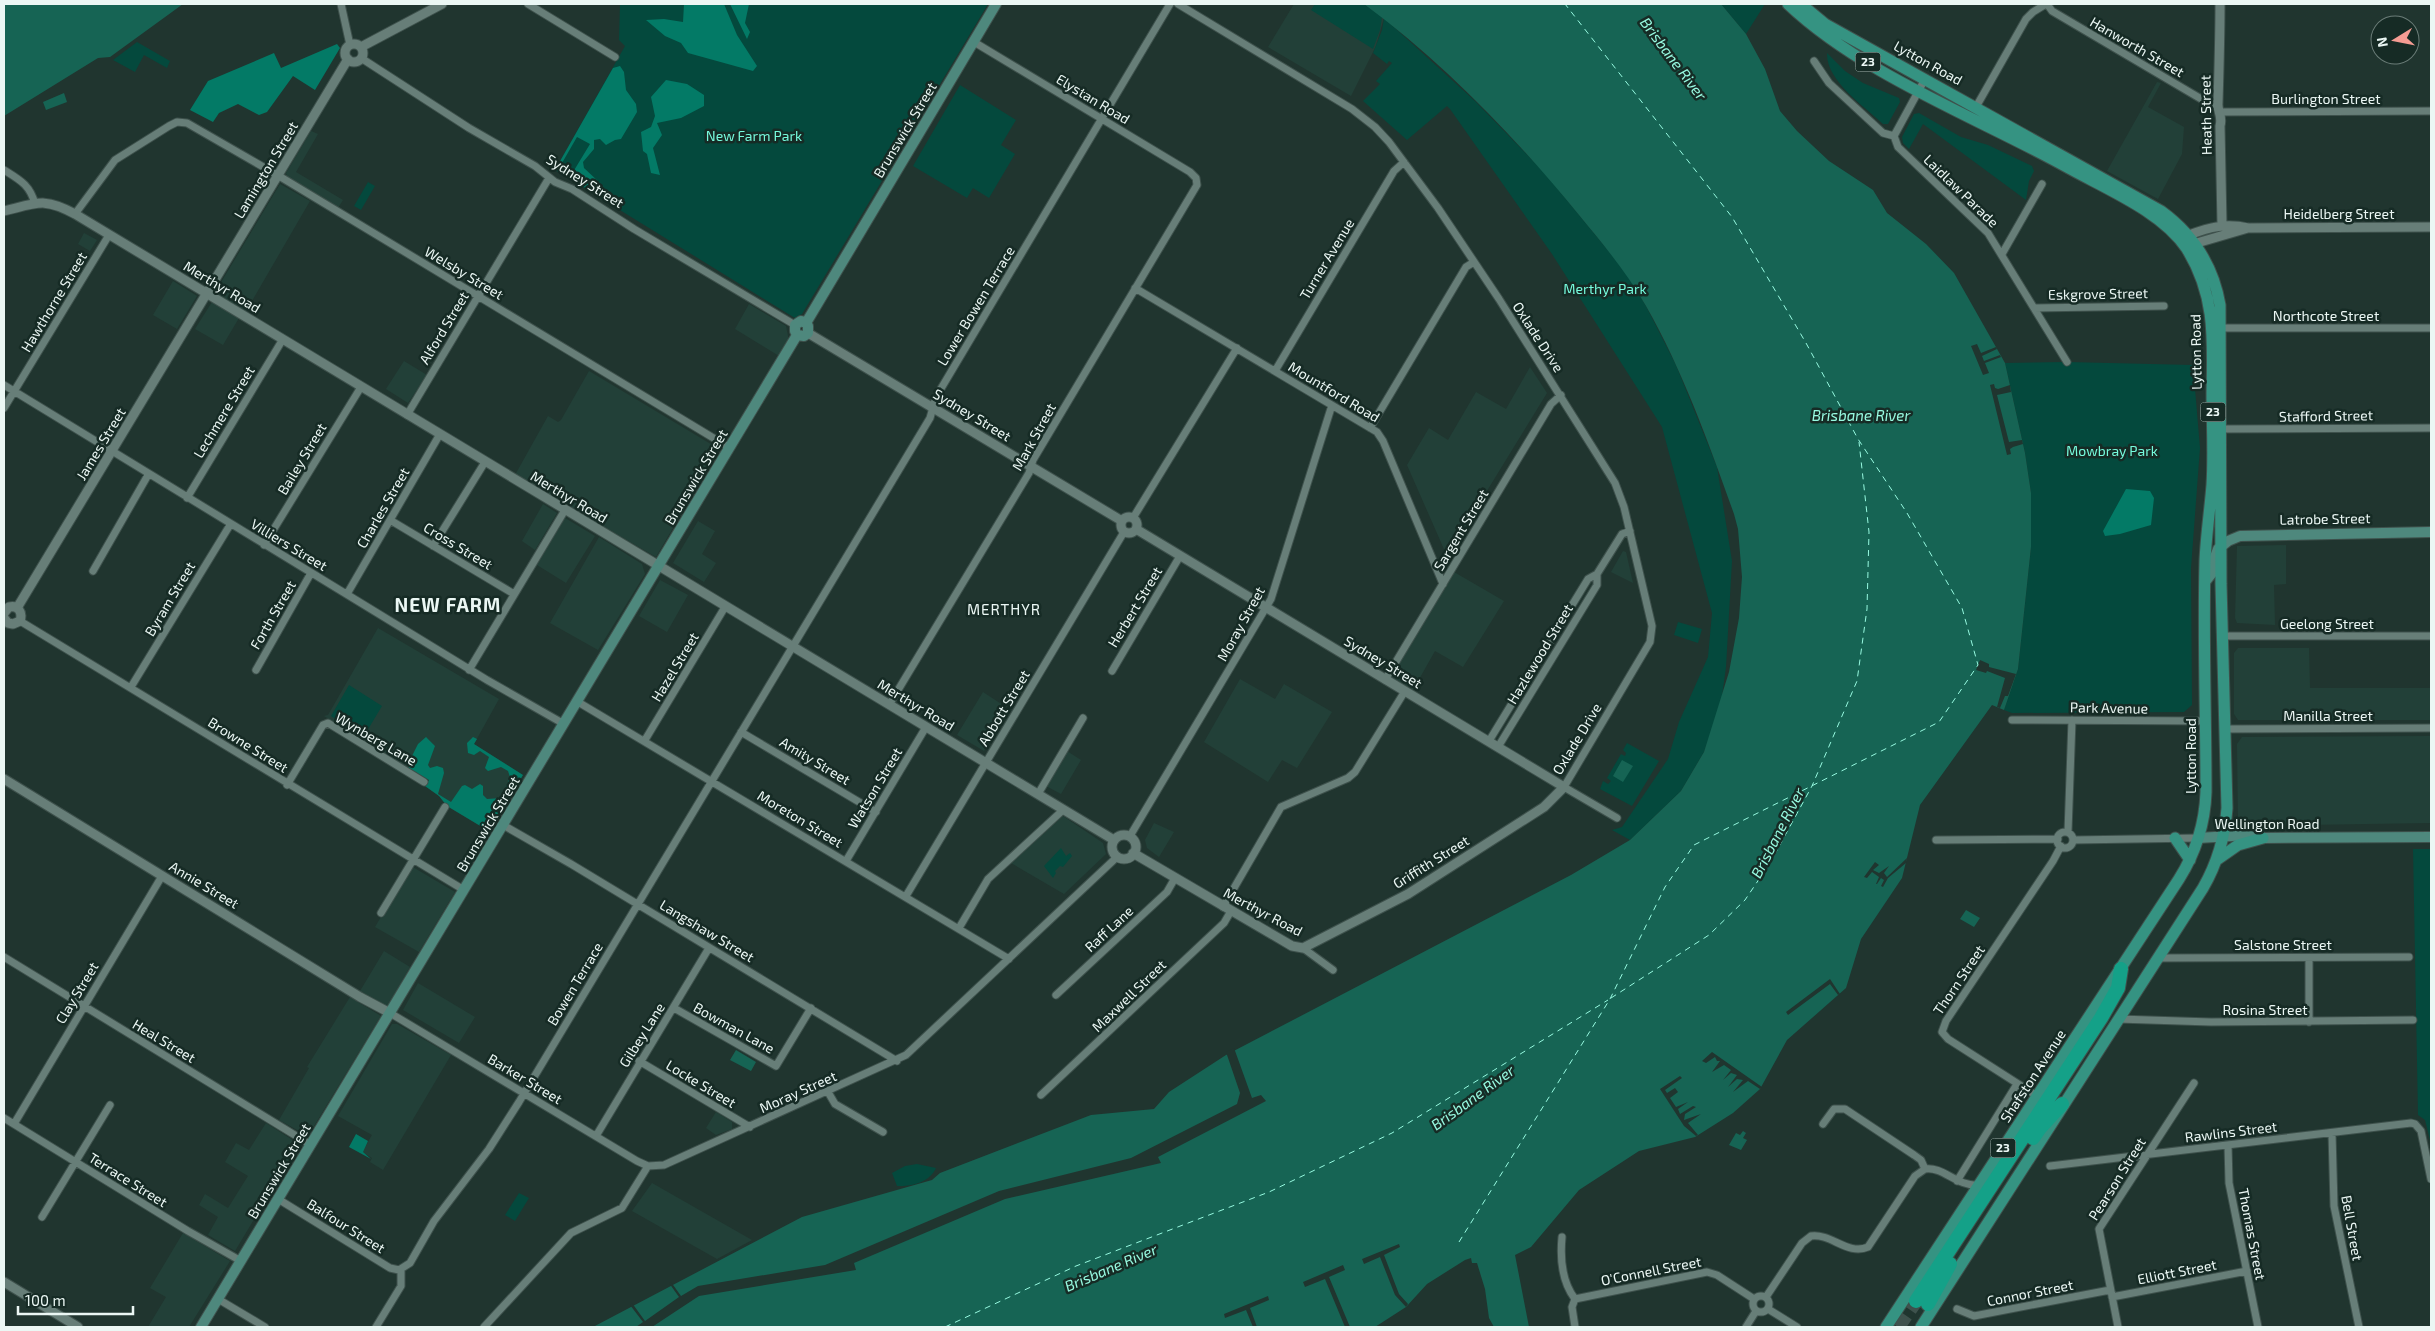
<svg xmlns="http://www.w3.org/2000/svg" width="2435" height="1331" viewBox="0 0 2435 1331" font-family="'Exo 2',sans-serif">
<rect width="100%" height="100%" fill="#20352f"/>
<path fill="#224038" d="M1294 4H1364L1384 18 1376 46 1351 96 1268 47Z
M2157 82 2161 83 2148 107 2184 127 2182 154 2158 199 2107 171Z
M311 131 318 134 296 172 343 200 338 208 287 177 286 173Z
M280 184 310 201 245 313 214 294Z
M84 233 97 240 90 251 78 244Z
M173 281 197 296 177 329 153 315Z
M212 302 239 318 223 345 195 329Z
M749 304 786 326 789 341 779 356 735 329Z
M404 361 427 375 408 403 386 389Z
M1530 367 1547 393 1447 556 1407 465 1429 428 1448 440 1476 392 1506 409Z
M589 371 719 449 656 557 515 475 548 416 558 422 561 420Z
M543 504 557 513 535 550 522 541Z
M565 518 595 536 566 583 537 565Z
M698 521 715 531 702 554 716 563 704 582 673 563Z
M599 537 642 564 645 574 598 650 550 623Z
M2286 545V584L2274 585 2275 625 2237 623 2235 618 2237 546Z
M1623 551 1626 552 1633 583 1611 572Z
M1454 572 1504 601 1463 667 1435 651 1413 690 1391 676Z
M660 580 688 595 667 632 639 616Z
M378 628 499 699 474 744 523 775 487 830 447 806 439 796 425 786 429 780 324 716 328 715Z
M2238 648H2309L2310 688H2431V720H2238L2234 714V653Z
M1240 679 1275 699 1284 684 1332 712 1297 768 1282 760 1268 782 1204 742Z
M983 692 1009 709 984 751 957 735Z
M2431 736V823L2243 826 2238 822 2237 744 2242 737Z
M1067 751 1081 760 1061 794 1046 786Z
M1063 816 1103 843 1106 854 1064 894 1011 863Z
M1154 823 1174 832 1159 857 1147 848 1145 840Z
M411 866 455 892 419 952 375 927Z
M384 951 410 967 387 1008 360 991Z
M418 983 475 1017 459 1043 403 1010Z
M350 997 381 1016 308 1136 279 1120 309 1068 307 1067Z
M392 1024H397L451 1055 383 1170 370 1162 372 1158 362 1152 372 1135 338 1116Z
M716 1112 732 1122V1129L716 1135 706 1128Z
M266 1123 299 1144 235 1251 208 1235 218 1217 199 1205 205 1194 228 1208 248 1176 225 1162 236 1143 249 1150Z
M652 1183 752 1240 717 1259 632 1211Z
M183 1233 230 1261 189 1327H148L166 1297 150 1288Z"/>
<path fill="#04493d" d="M620 4H988L802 314 795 318 555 170 625 46 619 40Z
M1315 4H1364L1382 17 1380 30 1373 49 1311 10Z
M1721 4H1765L1746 34Z
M1384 18 1475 101 1543 171 1625 271 1646 306 1676 365 1717 467 1732 561 1726 667 1721 704 1704 752 1681 791 1630 840 1612 830 1622 827 1668 759 1679 722 1708 657 1712 613 1662 427 1552 254 1450 109 1447 106 1407 140 1363 101 1380 84 1376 81 1392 63 1389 61 1387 64 1373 53 1382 30Z
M137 42 170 61 167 68 144 55 135 72 113 60Z
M1827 53 1845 71 1863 83 1899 98 1900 102 1888 124H1883C1864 106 1826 81 1827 53Z
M960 85 1016 120 1001 145 1015 154 989 198 973 188 967 198 913 166Z
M1919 113 1961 137 1988 145 2032 166 2034 171 2029 181 2026 200 1923 124 1909 149 1903 143 1902 137 1914 114Z
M368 182 375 186 361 210 354 206Z
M2067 362 2193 365 2200 448 2191 568 2192 705 2184 712 2012 713 2004 710 2018 669 2031 547V493L2025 453 2005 363Z
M1678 622 1702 629 1698 643 1674 635Z
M349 685 382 706 364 736 331 716Z
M1627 743 1659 761 1632 806 1600 789 1603 781 1608 784 1611 781 1607 778 1621 754 1625 756 1626 753 1623 750Z
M1061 848 1066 856 1070 853 1072 856 1063 867 1060 866 1055 871 1056 873 1053 878 1044 866Z
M2413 849H2431V1144L2425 1120 2418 1115Z
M917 1164 936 1168C930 1182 911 1187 897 1186L892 1173 905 1166Z
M519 1193 529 1198 515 1221 505 1215Z"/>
<path fill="#037a66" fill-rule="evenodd" d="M684 4H724L737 35 757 66 753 71 688 53 681 43 665 36 646 20 664 19 683 22Z
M730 4H749L745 23 750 32 747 39Z
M337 44 340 48 315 90 293 76 267 112 259 115 238 104 219 113 213 122 190 110 208 81 274 53 281 68Z
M620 66 624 72 626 90 636 104 637 112 621 139 615 140 606 145 600 139 594 140V149L583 162 584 168 600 183 593 192 555 170 613 68ZM577 137 590 144 570 177 558 170Z
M666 80 687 84 704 95V106L681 118 657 123 662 135 653 148 660 175 651 173 647 154 643 151 641 132 651 127 655 116 651 97Z
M2126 489 2150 491 2154 498 2151 525 2120 534 2105 536 2103 531Z
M426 737 435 746 428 765 430 768 437 766 443 768 444 773 438 794 451 802 462 786 465 785 472 789 480 784 483 786V795L487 799 501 798 507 802 487 830 447 806 439 796 425 786 429 780 409 768 408 764 418 744Z
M473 737 477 739 474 744 523 775 511 795 505 790 510 777 508 771 501 767 488 771 485 768 489 757 480 751 474 755 468 753 467 743Z
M356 1134 368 1141 363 1152 371 1159 349 1147Z"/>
<path fill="#166454" d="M4 4H183L110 57 98 58 4 116Z
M1364 4H1721L1746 34 1765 69 1780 111 1797 131 1829 161 1873 190 1887 213 1926 244 1954 273 2005 363 2025 453 2031 493V547L2018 669 2004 710 1992 705 1920 805 1902 878 1861 939 1846 988 1787 1040 1760 1089 1733 1113 1695 1137 1639 1151 1579 1190 1531 1247 1515 1255 1529 1327H1494L1489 1318 1485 1289 1477 1263H1472L1471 1258 1465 1260 1427 1284 1406 1307 1375 1327H593L802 1217 932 1180 940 1173 1091 1115 1154 1109 1169 1092 1226 1055 1571 875 1630 840 1681 791 1704 752 1729 672 1739 618 1742 577 1738 529 1734 514C1709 444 1683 371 1646 306 1627 273 1603 244 1579 215 1516 138 1444 63 1364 4Z
M64 93 67 102 46 110 43 102Z
M1622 760 1633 766 1623 782 1613 776Z
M1966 910 1980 918 1974 927 1960 919Z
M736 1050 756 1062 751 1071 730 1060Z
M1743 1131 1746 1133 1743 1138 1747 1140 1741 1150 1729 1145 1736 1133 1740 1135Z"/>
<path fill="#20352f" d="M1977 344 1981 353 1996 347 1997 349 1982 356 1984 361 2000 355 2001 357 1985 363 1989 373 1983 375 1971 346Z
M1994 384 1995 388 1998 389 2010 385 2011 392 1997 395 2009 442 2022 440 2023 444 2013 447 2010 449 2011 454 2007 455 1990 385Z
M1980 660 1989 664V667L2016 674 2008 696H2005L2000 708 1997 707 2005 678 1987 671 1986 673 1976 670Z
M1907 858 1906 863 1888 878 1883 887 1881 886 1884 880 1881 878 1877 884H1876L1879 877 1872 872 1867 878 1864 877 1875 862 1879 865 1873 870 1879 873 1889 866 1884 873 1887 877Z
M1830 979 1840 994 1838 995 1830 984 1788 1015 1786 1012Z
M1234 1048 1252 1098 1261 1095 1266 1101 1158 1157 1161 1163 1005 1199 854 1263 856 1270 699 1296 652 1327H636L643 1322 630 1305 632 1303 645 1321 679 1297 669 1283 671 1282 681 1296 698 1286 825 1265 999 1191 1131 1158 1237 1104 1240 1093 1226 1052Z
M1712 1052 1762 1087 1760 1089 1748 1081 1733 1092 1743 1080 1737 1079 1728 1087 1737 1075 1731 1073 1723 1080 1731 1070 1724 1065 1712 1072 1720 1061H1717L1715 1057 1706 1063 1702 1061Z
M1680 1076 1682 1078 1665 1090 1667 1093 1675 1088 1678 1092 1670 1098 1676 1107 1688 1102 1678 1109 1680 1114 1693 1106 1696 1107 1685 1114 1684 1120 1701 1114 1688 1123 1698 1135 1696 1136 1684 1126 1660 1089Z
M1399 1244 1400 1247 1384 1255 1399 1294 1408 1304 1406 1307 1395 1295 1380 1257 1364 1264 1362 1259Z
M1343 1265 1345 1270 1329 1277 1350 1327H1345L1325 1279 1305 1287 1303 1282Z
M1268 1296 1269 1300 1250 1308 1257 1327H1253L1246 1310 1225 1318 1224 1314Z"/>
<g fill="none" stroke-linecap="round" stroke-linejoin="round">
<path stroke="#97fae1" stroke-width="1" stroke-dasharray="6 5" stroke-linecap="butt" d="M1611 998 1709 935 1745 900 1770 863 1812 786 1857 681 1867 609 1869 532 1859 442
M1459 1242 1610 999 1665 887 1694 845 1939 722 1978 665 1962 608 1907 513 1858 439 1806 343 1732 217 1565 4
M945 1327 1076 1266 1269 1192 1392 1133 1608 1000"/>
<path stroke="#3e524d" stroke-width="14" stroke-dasharray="14 7" stroke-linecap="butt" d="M1898 1327 1916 1301"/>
<defs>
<path id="minor" d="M341 4 350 45
M528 4 615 57
M1178 4 1352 109 1375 127 1389 142 1438 208 1499 299 1615 483 1624 507 1652 626 1650 642 1564 787 1617 818
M2047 4 2052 11 2208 103 2217 105
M361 58 469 128 535 166 555 182 572 189 634 229 795 325
M1814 61 1829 83 1883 133 1894 136 1898 147 1988 233 2067 362
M1976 107 2026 19 2033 12 2046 4
M2221 112 2431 111
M1894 136 1925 79
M4 170C20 180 30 185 35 204
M75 214 115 160 169 126 177 122 187 123 279 176 730 448
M2002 254 2042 184
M1135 288 1377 432 1383 441 1443 584
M2034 308 2164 306
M2221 328H2431
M1275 371 1394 171 1404 162
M4 385 487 680 564 724
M4 408 109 235
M407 415 549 178
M1370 428 1466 267 1474 262
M2221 429 2431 428
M187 498 283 339
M1133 518 1237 348
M390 520 514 594
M264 545 361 387
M433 546 485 462
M93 571 148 475
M347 594 440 434
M20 621 464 890
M2222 636H2431
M256 670 311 573
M469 670 565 510
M1112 671 1180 556
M1385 680 1551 404 1561 395
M131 687 230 525
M578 702 1009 959
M889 705 1029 473 1033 460 1197 185 1196 178 1190 172 974 42
M2012 720 2206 721
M2225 729 2431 728
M741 732 876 812
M645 740 725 607
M1489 741 1588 579 1597 574 1622 534 1630 531
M1498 747 1597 585V574
M287 785 323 725 328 723 424 782
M1038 794 1083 718
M503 825 571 864 897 1061
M2068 832 2072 720
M2057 840a8 8 0 1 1 16 0a8 8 0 1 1-16 0Z
M1130 836 1271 599 1332 405
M1936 840 2058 839
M2073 840 2198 838
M846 861 926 727
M906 896 1124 532
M1223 907 1281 807 1348 778 1355 772 1405 691
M381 913 445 807
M959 928 988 879 1063 810
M1303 948 1333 970
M4 957 311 1145
M2158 958 2409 957
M2309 958V1022
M1056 995 1167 892 1175 878
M674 1008 776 1066 811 1008
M390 1013 637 1161 648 1166 664 1165 906 1055 1117 857
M2118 1019 2211 1022 2413 1020
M639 1061 750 1127
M828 1092 835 1104 883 1132
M1041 1095 1224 923 1231 911
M2037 1096 1948 1039 1942 1032 1946 1021 2053 861 2061 846
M4 1118 188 1231 241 1261
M14 1124 162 876
M1823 1124 1834 1109H1845L1914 1155 1921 1160 1925 1169
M2332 1133 2334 1206 2359 1327
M596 1136 709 948
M2228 1145 2229 1183 2258 1327
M2050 1166 2411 1123 2415 1124 2421 1131 2431 1179
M1925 1169C1943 1166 1957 1187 1979 1185
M1957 1181 2017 1084
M278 1199 390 1268 399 1270 410 1263 434 1221 489 1149 519 1102 930 418 936 397 1170 4
M42 1217 110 1105
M1562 1237C1560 1258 1562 1282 1575 1299
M1753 1304a8 8 0 1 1 16 0a8 8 0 1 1-16 0Z
M1766 1297 1802 1243 1811 1236C1831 1233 1848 1256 1868 1247L1915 1176 1925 1169
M2112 1297 2247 1271
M218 1299 265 1327
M1575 1299 1707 1272 1717 1275 1754 1299
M1768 1309 1797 1327
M1957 1309 1974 1316 2110 1290
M376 1327 401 1286V1269
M484 1327 571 1233 622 1208 648 1166
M1575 1327 1572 1307 1575 1299
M1746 1327 1756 1311
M2118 1327 2099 1229 2194 1083"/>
<path id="tertiary" d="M2220 4C2220 37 2219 70 2218 103 2217 111 2223 116 2220 126L2222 225
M345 53a9 9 0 1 1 18 0a9 9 0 1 1-18 0Z
M361 47 442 4
M4 211C37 203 44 197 75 214L1114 840
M2189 235C2210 227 2226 223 2248 228L2431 227
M2190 245 2248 228
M808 333 1122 521
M1121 525a8 8 0 1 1 16 0a8 8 0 1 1-16 0Z
M17 608 348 59
M4 613 9 607C18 605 23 612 20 621L13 624 8 623 4 618
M4 779 360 997 390 1013
M1112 847a12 12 0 1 1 24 0a12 12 0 1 1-24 0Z
M1133 853 1292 946 1303 948 1408 894 1544 807 1564 787 1136 529
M4 1282 78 1327"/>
<path id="secondary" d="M806 323 996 4
M797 335 804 336 808 333V326L806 323
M797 335 795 331V325L801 321 806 323
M2205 582 2213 572V562L2218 549 2228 541 2240 536 2431 532
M2198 838 2248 835 2263 838 2431 837
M201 1327 797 335"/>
<path id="primary" d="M1788 4C1862 74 1976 117 2065 166 2104 188 2162 211 2187 249 2216 296 2213 340 2212 393 2212 423 2214 454 2212 485 2210 510 2206 536 2205 561 2203 638 2206 715 2206 792 2205 823 2196 852 2179 879L1886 1327
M1801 4 1825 24 2161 211C2194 235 2213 265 2220 305L2221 584 2227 808C2225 837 2218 862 2203 888L1921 1327
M2175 838 2190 860
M2218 859 2238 845 2263 838"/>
<path id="motorway" d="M2033 1138 2040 1128 2062 1104
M1916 1301 2101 1018 2118 988 2121 969
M1928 1304 1950 1264"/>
</defs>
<use href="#minor" stroke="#3e514c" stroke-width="9"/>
<use href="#tertiary" stroke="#3e514c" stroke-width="11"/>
<use href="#secondary" stroke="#3e514c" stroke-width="12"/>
<use href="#primary" stroke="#3e514c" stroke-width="13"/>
<use href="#motorway" stroke="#3e514c" stroke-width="16"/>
<use href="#minor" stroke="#677e78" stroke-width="7"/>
<use href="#tertiary" stroke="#677e78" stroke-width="9"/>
<use href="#secondary" stroke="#4e887d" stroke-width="10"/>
<use href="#primary" stroke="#359382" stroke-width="11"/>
<use href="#motorway" stroke="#14a188" stroke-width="14"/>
</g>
<g text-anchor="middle" stroke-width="5" stroke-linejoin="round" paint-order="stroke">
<g fill="#162b25" stroke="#abbab6" stroke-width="1">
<rect x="1855.5" y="52.5" width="25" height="19" rx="4"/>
<rect x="2200.5" y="402.5" width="25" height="19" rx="4"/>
<rect x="1990.5" y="1138.5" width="25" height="19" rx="4"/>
</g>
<g font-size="12" font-weight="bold" fill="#ebf7f4">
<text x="1868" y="66">23</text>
<text x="2213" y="416">23</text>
<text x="2003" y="1152">23</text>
</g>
<g font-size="14" fill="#ebf7f4" stroke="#162b25">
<text transform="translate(2137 47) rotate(30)" y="5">Hanworth Street</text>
<text transform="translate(1928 63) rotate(29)" y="5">Lytton Road</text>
<text transform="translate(1093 99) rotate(31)" y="5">Elystan Road</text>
<text x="2326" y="104">Burlington Street</text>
<text transform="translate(2206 115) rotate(-91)" y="5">Heath Street</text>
<text transform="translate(905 130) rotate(-59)" y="5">Brunswick Street</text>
<text transform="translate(266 170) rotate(-59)" y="5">Lamington Street</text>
<text transform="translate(585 181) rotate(32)" y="5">Sydney Street</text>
<text transform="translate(1961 191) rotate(44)" y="5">Laidlaw Parade</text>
<text x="2339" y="219">Heidelberg Street</text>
<text transform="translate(1327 259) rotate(-59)" y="5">Turner Avenue</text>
<text transform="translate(464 273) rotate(31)" y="5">Welsby Street</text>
<text transform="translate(222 287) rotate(31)" y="5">Merthyr Road</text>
<text transform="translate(2098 294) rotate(-1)" y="5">Eskgrove Street</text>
<text transform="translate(54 302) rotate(-59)" y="5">Hawthorne Street</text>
<text transform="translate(976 306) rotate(-59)" y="5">Lower Bowen Terrace</text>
<text x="2326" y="321">Northcote Street</text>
<text transform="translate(444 328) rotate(-59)" y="5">Alford Street</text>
<text transform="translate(1538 337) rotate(57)" y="5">Oxlade Drive</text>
<text transform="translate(2196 352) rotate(-91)" y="5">Lytton Road</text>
<text transform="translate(1334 392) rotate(31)" y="5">Mountford Road</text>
<text transform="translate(224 412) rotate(-59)" y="5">Lechmere Street</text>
<text transform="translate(972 415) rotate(31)" y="5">Sydney Street</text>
<text transform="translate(2326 416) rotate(-1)" y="5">Stafford Street</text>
<text transform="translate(1034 437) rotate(-61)" y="5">Mark Street</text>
<text transform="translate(101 444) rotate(-59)" y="5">James Street</text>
<text transform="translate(302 459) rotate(-59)" y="5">Bailey Street</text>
<text transform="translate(696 477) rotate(-59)" y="5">Brunswick Street</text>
<text transform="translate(569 497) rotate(31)" y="5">Merthyr Road</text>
<text transform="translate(383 508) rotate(-60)" y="5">Charles Street</text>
<text transform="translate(2325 519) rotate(-1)" y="5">Latrobe Street</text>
<text transform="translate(1461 530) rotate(-59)" y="5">Sargent Street</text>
<text transform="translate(289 545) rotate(31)" y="5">Villiers Street</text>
<text transform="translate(458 546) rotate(31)" y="5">Cross Street</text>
<text transform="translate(170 599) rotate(-59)" y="5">Byram Street</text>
<text transform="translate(1135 607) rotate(-59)" y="5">Herbert Street</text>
<text transform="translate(273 615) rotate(-60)" y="5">Forth Street</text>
<text transform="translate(1241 624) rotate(-61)" y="5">Moray Street</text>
<text x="2327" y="629">Geelong Street</text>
<text transform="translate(1540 654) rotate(-59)" y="5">Hazlewood Street</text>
<text transform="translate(1383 662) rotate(31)" y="5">Sydney Street</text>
<text transform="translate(675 667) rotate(-59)" y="5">Hazel Street</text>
<text transform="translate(916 705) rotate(31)" y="5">Merthyr Road</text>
<text transform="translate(1004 708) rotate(-59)" y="5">Abbott Street</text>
<text transform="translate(2109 708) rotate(1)" y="5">Park Avenue</text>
<text x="2328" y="721">Manilla Street</text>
<text transform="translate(376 739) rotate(30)" y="5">Wynberg Lane</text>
<text transform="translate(1577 739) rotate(-59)" y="5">Oxlade Drive</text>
<text transform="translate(248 745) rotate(32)" y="5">Browne Street</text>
<text transform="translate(2191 756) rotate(-90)" y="5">Lytton Road</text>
<text transform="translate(815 761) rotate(31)" y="5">Amity Street</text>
<text transform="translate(875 788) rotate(-59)" y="5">Watson Street</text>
<text transform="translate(800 819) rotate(31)" y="5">Moreton Street</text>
<text transform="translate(488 824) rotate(-59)" y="5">Brunswick Street</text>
<text x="2267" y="829">Wellington Road</text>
<text transform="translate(1431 862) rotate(-32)" y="5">Griffith Street</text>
<text transform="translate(204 885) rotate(31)" y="5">Annie Street</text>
<text transform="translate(1263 912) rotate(28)" y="5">Merthyr Road</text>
<text transform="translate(1109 929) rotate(-43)" y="5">Raff Lane</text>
<text transform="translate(707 931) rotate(31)" y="5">Langshaw Street</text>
<text x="2283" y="950">Salstone Street</text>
<text transform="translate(1959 980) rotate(-56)" y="5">Thorn Street</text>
<text transform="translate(575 984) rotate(-59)" y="5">Bowen Terrace</text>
<text transform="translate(77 993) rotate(-59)" y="5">Clay Street</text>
<text transform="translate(1129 996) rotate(-44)" y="5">Maxwell Street</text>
<text x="2265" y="1015">Rosina Street</text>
<text transform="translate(734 1028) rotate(29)" y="5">Bowman Lane</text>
<text transform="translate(642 1035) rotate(-58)" y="5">Gilbey Lane</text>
<text transform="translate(164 1041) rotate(31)" y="5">Heal Street</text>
<text transform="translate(2033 1076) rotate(-57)" y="5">Shafston Avenue</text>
<text transform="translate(525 1079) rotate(31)" y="5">Barker Street</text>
<text transform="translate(701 1084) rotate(31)" y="5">Locke Street</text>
<text transform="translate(798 1092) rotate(-24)" y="5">Moray Street</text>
<text transform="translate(2231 1132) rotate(-7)" y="5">Rawlins Street</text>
<text transform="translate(279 1171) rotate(-59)" y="5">Brunswick Street</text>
<text transform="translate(2117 1179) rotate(-58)" y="5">Pearson Street</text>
<text transform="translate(128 1180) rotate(32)" y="5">Terrace Street</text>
<text transform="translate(346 1226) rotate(32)" y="5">Balfour Street</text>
<text transform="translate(2352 1228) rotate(80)" y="5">Bell Street</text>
<text transform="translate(2252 1234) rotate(79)" y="5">Thomas Street</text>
<text transform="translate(1651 1271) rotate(-11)" y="5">O'Connell Street</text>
<text transform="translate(2177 1272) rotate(-11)" y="5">Elliott Street</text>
<text transform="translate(2030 1293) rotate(-11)" y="5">Connor Street</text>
</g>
<g font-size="14" fill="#76fbdd" stroke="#162b25">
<text x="754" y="141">New Farm Park</text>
<text x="1605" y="294">Merthyr Park</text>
<text x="2112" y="456">Mowbray Park</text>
</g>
<g font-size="15" font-style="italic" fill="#97fae1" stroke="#162b25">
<text transform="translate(1673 59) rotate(53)" y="5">Brisbane River</text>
<text x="1861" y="421">Brisbane River</text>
<text transform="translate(1778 833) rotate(-63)" y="5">Brisbane River</text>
<text transform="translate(1473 1098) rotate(-36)" y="5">Brisbane River</text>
<text transform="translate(1111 1268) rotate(-23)" y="5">Brisbane River</text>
</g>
<g font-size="15" letter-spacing="1" fill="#ebf7f4" stroke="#162b25">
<text x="1004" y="615">MERTHYR</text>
</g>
<g font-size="19" font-weight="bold" letter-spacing="1" fill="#ebf7f4" stroke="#162b25">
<text x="448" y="612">NEW FARM</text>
</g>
</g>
<rect width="2435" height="1331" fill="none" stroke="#ebf7f4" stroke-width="10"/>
<g transform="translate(2395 40) rotate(260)"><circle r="24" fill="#162b25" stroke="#6b7d78"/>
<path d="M0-4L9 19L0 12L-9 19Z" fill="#f59c93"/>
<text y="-8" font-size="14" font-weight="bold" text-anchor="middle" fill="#ebf7f4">N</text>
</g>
<path d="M18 1306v8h115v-8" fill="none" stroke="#ebf7f4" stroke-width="2.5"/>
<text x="25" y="1306" font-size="15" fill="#ebf7f4" stroke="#162b25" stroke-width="4" paint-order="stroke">100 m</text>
</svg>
